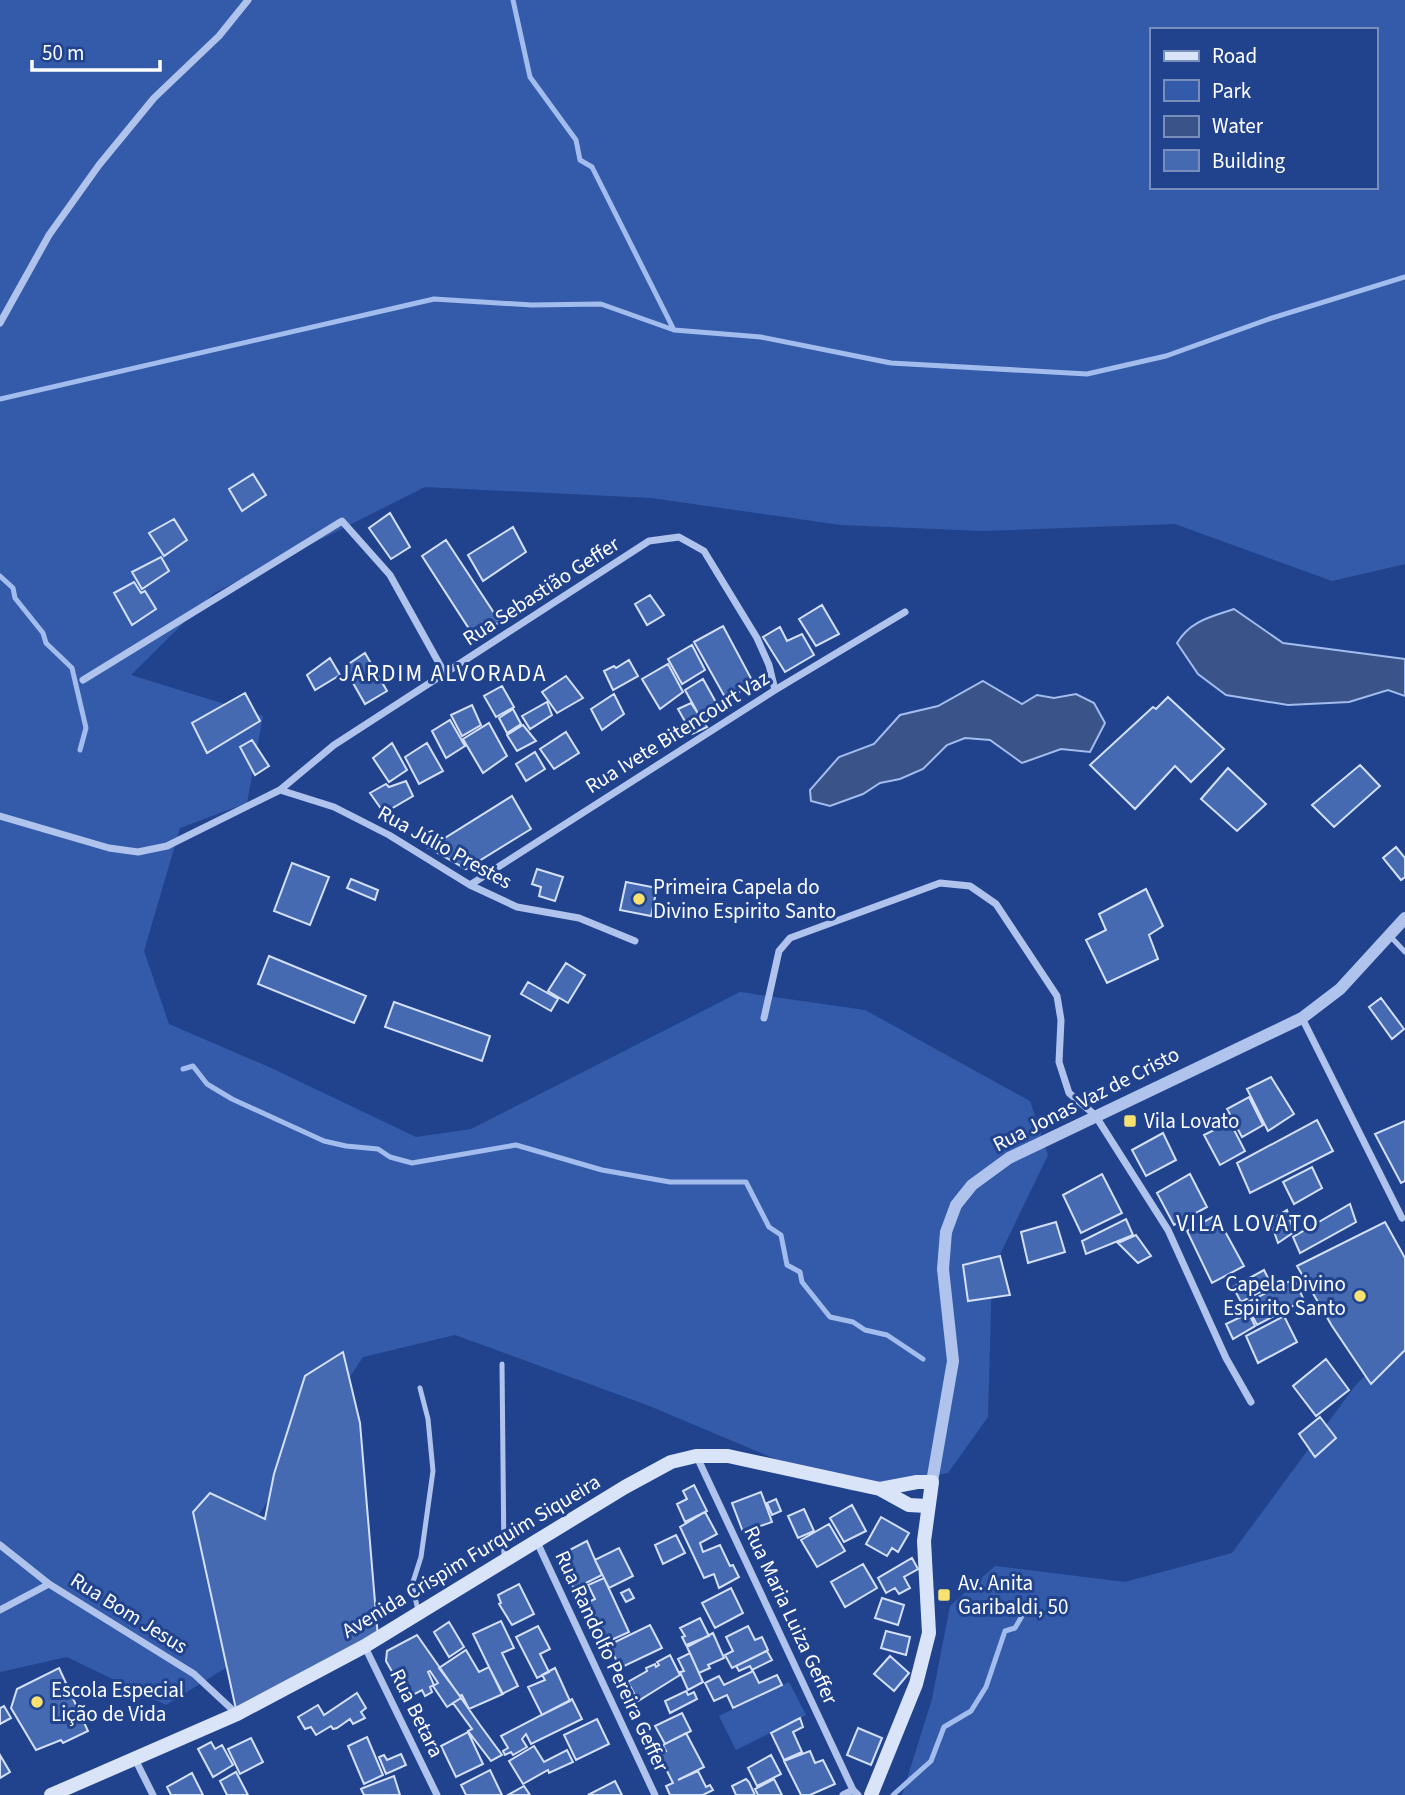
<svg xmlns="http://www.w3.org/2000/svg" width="1405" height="1795" viewBox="0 0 1405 1795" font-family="'Source Sans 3',sans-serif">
<rect width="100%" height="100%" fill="#21438d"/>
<path fill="#345baa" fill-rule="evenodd" d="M0 0H1405V564L1332 581 1175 524 982 531 841 525 651 498 425 487 214 593 131 675 263 716 247 803 180 828 144 951 169 1024 269 1067 416 1137 471 1129 740 992 865 1010 1030 1101 1048 1155 992 1271 988 1417 948 1473 851 1491 647 1405 455 1335 363 1357 246 1534 245 1656 166 1705 67 1657 0 1672ZM1151 30H1375V187H1151Z
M1405 1335V1795H902L932 1699 950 1606 995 1566 1125 1582 1232 1553 1355 1386Z
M789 1682 806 1715 736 1750 719 1716Z"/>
<path fill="#3a548a" stroke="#a2bced" stroke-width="2" d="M1234 609 1283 643 1405 659V696L1388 690 1349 702 1288 705 1226 695 1198 674 1177 643C1190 621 1210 617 1234 609Z
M983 681 1022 704 1037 695 1054 698 1076 694 1094 703 1105 723 1090 752 1061 749 1022 763 990 740 965 738 947 745 923 769 900 779 880 783 863 794 830 806 811 801 810 790 839 757 874 744 900 715 938 706Z"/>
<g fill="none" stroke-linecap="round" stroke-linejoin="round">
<path stroke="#a2bced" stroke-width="5" d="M513 0 530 77 576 140 580 160 592 167 674 330
M0 399 434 299 532 305 601 304 674 330 761 337 891 363 1087 374 1166 356 1269 319 1405 277
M0 576 13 588 15 598 43 633 46 643 72 668 86 728 80 750
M183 1069 193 1066 207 1084 232 1099 324 1141 346 1146 378 1149 390 1157 412 1163 516 1145 602 1170 670 1182H746L769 1227 781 1235 787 1265 800 1272 802 1282 830 1317 853 1322 865 1330 887 1335 923 1359
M893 1795 931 1761 944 1727 971 1711 986 1687 1005 1631 1015 1628 1022 1616"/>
</g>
<path fill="#456ab2" stroke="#d4e0f9" stroke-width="2" d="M253 474 266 495 242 511 229 489Z
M390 513 410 547 391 559 369 528Z
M174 519 187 540 164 556 149 533Z
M513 527 526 552 483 581 468 555Z
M446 540 500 622 475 638 422 556Z
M161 557 169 571 142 589 132 572Z
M134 582 141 593 145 591 156 609 132 625 114 593Z
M650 595 664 615 647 625 635 604Z
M822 605 839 634 816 646 799 619Z
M723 626 754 684 726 699 694 642Z
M780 627 787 641 802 634 814 655 785 672 763 637Z
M692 645 705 670 682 684 668 659Z
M365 653 387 691 365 704 344 667Z
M330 658 340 675 315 690 307 675Z
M629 660 638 676 613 690 604 671 614 666 616 668Z
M668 664 683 692 660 709 642 679Z
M566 676 583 698 557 713 542 692Z
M703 679 718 706 700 717 685 690Z
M502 686 514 707 496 717 484 696Z
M245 693 260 721 207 753 192 723Z
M614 694 624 714 602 730 591 709Z
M1168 697 1224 749 1191 782 1175 766 1135 809 1090 765 1153 707 1156 709Z
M547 702 552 715 530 729 522 716Z
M691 703 707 727 692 734 678 709Z
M472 705 481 725 462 736 451 715Z
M513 709 521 724 507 733 499 718Z
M450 720 465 746 446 758 432 731Z
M489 723 507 756 483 773 463 739Z
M523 725 536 741 517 751 507 735Z
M566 732 579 753 554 769 540 749Z
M252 740 269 766 255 775 240 747Z
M392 743 407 770 389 782 373 758Z
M427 743 443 771 419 784 405 757Z
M535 752 545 769 526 781 516 764Z
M1360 765 1380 786 1334 827 1312 805Z
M1228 768 1266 804 1237 831 1201 799Z
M406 781 413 796 384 813 370 793 386 784 389 787Z
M512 796 531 829 466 869 429 848Z
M1396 847 1405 858V877L1401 880 1383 858Z
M292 863 329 877 310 925 274 911Z
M537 869 563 877 555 901 539 896 541 887 532 884Z
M351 879 378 890 375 900 347 888Z
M626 882 657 888 651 916 620 910Z
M1146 889 1163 926 1149 935 1158 959 1107 983 1086 940 1106 930 1099 914Z
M269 956 366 996 354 1023 258 984Z
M566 963 585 975 568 1003 548 991Z
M528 982 558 999 551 1011 521 994Z
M1381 998 1404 1029 1392 1039 1369 1007Z
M394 1002 490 1036 482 1061 385 1027Z
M1271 1077 1294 1114 1268 1131 1247 1089Z
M1249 1097 1263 1125 1242 1137 1227 1109Z
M1317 1120 1333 1151 1250 1193 1237 1163Z
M1405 1121V1181L1401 1183 1375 1134Z
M1230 1122 1245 1151 1220 1165 1204 1135Z
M1163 1133 1176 1160 1146 1176 1132 1150Z
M1312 1167 1322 1188 1294 1204 1283 1182Z
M1102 1174 1122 1213 1081 1233 1063 1195Z
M1190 1174 1207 1207 1174 1225 1157 1193Z
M1350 1204 1356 1222 1300 1253 1293 1237Z
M1287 1210 1294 1232 1278 1243 1270 1220Z
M1216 1215 1244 1266 1212 1283 1187 1231Z
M1126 1219 1133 1235 1086 1254 1082 1241Z
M1056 1222 1065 1252 1028 1263 1021 1232Z
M1385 1222 1405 1258V1350L1371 1384 1332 1326 1297 1266Z
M1136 1235 1151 1256 1138 1263 1118 1243Z
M1000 1256 1010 1295 968 1301 963 1265Z
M1264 1270 1272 1286 1241 1302 1233 1287Z
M1294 1279 1304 1300 1257 1325 1246 1303Z
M1249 1313 1255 1326 1233 1339 1226 1324Z
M1284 1316 1297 1342 1258 1363 1246 1336Z
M343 1352 360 1423 378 1638 237 1714 193 1512 210 1493 265 1519 274 1474 305 1376Z
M1326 1359 1349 1390 1316 1416 1293 1386Z
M1320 1417 1336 1438 1315 1457 1299 1434Z
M694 1485 707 1511 685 1522 677 1504 687 1499 683 1491Z
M761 1492 772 1522 743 1532 732 1503Z
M776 1499 781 1511 772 1515 767 1503Z
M852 1505 866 1531 844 1542 830 1518Z
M804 1509 814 1531 798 1538 788 1516Z
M705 1512 717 1534 700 1543 703 1552 720 1545 730 1566 733 1565 739 1577 719 1588 714 1574 704 1578 680 1527Z
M881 1517 909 1533 898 1552 892 1548 887 1556 866 1544Z
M829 1524 845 1551 817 1567 801 1540Z
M676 1535 685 1553 663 1564 655 1545Z
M587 1541 595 1560 619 1548 633 1576 609 1588 595 1560 602 1575 574 1589 558 1556Z
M912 1558 918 1569 904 1577 910 1588 899 1594 895 1588 886 1593 878 1578Z
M863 1564 877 1588 845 1607 831 1582Z
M604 1578 629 1632 607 1642 595 1616 586 1620 580 1606 595 1599 588 1585Z
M519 1584 534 1614 512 1625 499 1604 501 1603 498 1595Z
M731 1588 743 1613 715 1628 702 1603Z
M629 1589 634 1598 626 1602 621 1593Z
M882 1598 904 1605 898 1625 875 1618Z
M700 1618 709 1636 686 1645 682 1637 685 1636 680 1628Z
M501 1621 514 1648 502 1653 518 1686 502 1694 473 1634Z
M449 1622 464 1647 449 1657 434 1632Z
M650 1625 662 1648 620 1668 609 1645Z
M538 1626 550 1649 540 1654 549 1672 537 1678 516 1637Z
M748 1626 755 1640 762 1637 768 1650 732 1668 725 1655 733 1651 726 1637Z
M886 1631 910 1637 906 1655 881 1648Z
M713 1633 724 1658 708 1665 710 1668 699 1673 687 1647Z
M417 1635 461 1698 447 1707 433 1686 438 1683 430 1671 428 1672 434 1685 430 1687 432 1692 425 1696 422 1690 407 1698 386 1661 387 1651Z
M466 1650 479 1672 489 1667 503 1694 469 1709 462 1695 460 1696 439 1668Z
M767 1651 772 1660 752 1670 750 1666 739 1671 736 1666Z
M690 1653 703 1682 688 1690 680 1672 684 1671 678 1659Z
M670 1655 680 1675 638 1701 628 1682 647 1671 646 1668 655 1664 656 1667 659 1665 657 1662Z
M890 1656 909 1673 894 1691 874 1674Z
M59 1668 88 1731 63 1743 61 1740 36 1750 11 1708 17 1689Z
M555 1668 570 1701 542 1715 528 1687 545 1680 542 1675Z
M753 1671 759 1683 777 1675 782 1685 733 1708 727 1695 714 1701 705 1683 719 1676 724 1685Z
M686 1691 688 1695 694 1692 697 1699 670 1713 665 1701Z
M357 1693 366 1708 361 1712 365 1718 353 1724 350 1719 337 1728 333 1729 331 1726 316 1735 311 1727 305 1729 298 1717 318 1705 324 1715Z
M461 1698 480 1725 502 1755 491 1761 468 1731 472 1729 453 1703Z
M572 1699 582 1719 531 1744 526 1734 522 1739 527 1747 513 1755 511 1752 505 1755 503 1751 508 1748 501 1736Z
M4 1706 11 1718 0 1724V1708Z
M682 1713 691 1731 665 1744 655 1726Z
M800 1718 803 1727 793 1732 802 1752 784 1760 771 1733Z
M597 1719 609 1744 576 1760 564 1735Z
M858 1728 882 1738 871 1765 847 1755Z
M468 1732 483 1764 456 1777 441 1746Z
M686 1733 704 1767 678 1780 698 1771 706 1787 710 1785 713 1790 703 1795H670L666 1786 673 1783 659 1755 666 1751 663 1745Z
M367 1737 383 1775 364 1784 348 1746Z
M251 1738 263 1762 240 1774 228 1749Z
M211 1742 215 1749 222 1745 233 1765 213 1777 198 1749Z
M534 1746 544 1762 567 1750 573 1762 549 1773 548 1770 523 1784 509 1761Z
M810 1751 815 1763 823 1760 835 1784 810 1795H801L784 1761Z
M401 1754 406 1765 386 1774 379 1757 384 1755 387 1760Z
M0 1755 10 1772 0 1778Z
M771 1755 781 1774 757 1786 748 1768Z
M490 1770 502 1795H466L461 1785Z
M236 1772 248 1795H227L220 1781Z
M192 1773 203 1795H171L167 1787Z
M394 1776 400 1795H364L361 1789 363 1788Z
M746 1779 749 1782 755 1795H736L732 1786Z
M774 1779 782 1795H758L755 1789Z
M615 1781 622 1795H588Z
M524 1786 530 1795H508Z"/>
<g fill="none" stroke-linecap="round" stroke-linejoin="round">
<path stroke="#afc3ec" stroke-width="5" d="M1389 935 1405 952
M502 1364 504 1560
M418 1610 412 1585 421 1557 433 1471 428 1419 420 1388"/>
<path stroke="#afc3ec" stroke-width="7" d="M0 323 49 235 99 165 154 98 219 36 248 0
M83 680 342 521 390 575 445 674
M280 790 334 807 389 835 470 885 517 907 579 918 635 941
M0 816 109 848 138 852 167 846 280 790 334 745 649 541 679 537 704 551 757 638 769 665 775 690
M470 885 775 690 905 612
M764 1018 779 951 790 938 940 883 970 886 996 904 1057 996 1061 1020 1059 1062 1069 1093 1095 1115 1168 1230 1226 1358 1251 1402
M1302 1018 1402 1218
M697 1457 853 1790 858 1795
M537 1542 655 1795
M0 1545 49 1584 194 1674 237 1714
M0 1610 49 1584
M365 1647 437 1795
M135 1759 153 1795
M843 1795 853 1790"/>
<path stroke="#afc3ec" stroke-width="12" d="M932 1482 953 1361 943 1269 946 1232 956 1205 972 1185 1009 1158 1302 1018 1340 989 1405 918"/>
<path stroke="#dae4f9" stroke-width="14" d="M51 1795 237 1714 365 1646 625 1487 671 1462 696 1456H728L880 1489 909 1505 927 1506
M871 1795 916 1684 929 1633 924 1541 932 1482H917L880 1489"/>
</g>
<g fill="#f9e170" stroke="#21438d" stroke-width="2.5">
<circle cx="639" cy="899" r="7"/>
<rect x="1123" y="1114" width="14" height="14" rx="3.5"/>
<circle cx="1360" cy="1296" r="7"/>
<rect x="937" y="1588" width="14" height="14" rx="3.5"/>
<circle cx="37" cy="1702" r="7"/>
</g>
<g text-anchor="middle" stroke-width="6" stroke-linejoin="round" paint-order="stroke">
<g font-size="21" fill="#fff" stroke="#21438d">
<text transform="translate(541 591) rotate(-33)" y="7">Rua Sebastião Geffer</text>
<text transform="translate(677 732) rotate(-32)" y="7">Rua Ivete Bitencourt Vaz</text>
<text transform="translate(445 847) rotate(29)" y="7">Rua Júlio Prestes</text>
<text transform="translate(1086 1099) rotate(-27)" y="7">Rua Jonas Vaz de Cristo</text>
<text transform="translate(471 1556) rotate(-31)" y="7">Avenida Crispim Furquim Siqueira</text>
<text transform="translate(129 1613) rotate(32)" y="7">Rua Bom Jesus</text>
<text transform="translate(791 1615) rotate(65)" y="7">Rua Maria Luiza Geffer</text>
<text transform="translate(612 1661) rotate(65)" y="7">Rua Randolfo Pereira Geffer</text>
<text transform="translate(417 1713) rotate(64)" y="7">Rua Betara</text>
</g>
<g font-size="21" fill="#fff" stroke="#21438d" text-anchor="start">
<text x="653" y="894">Primeira Capela do<tspan x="653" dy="24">Divino Espirito Santo</tspan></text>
<text x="1144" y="1128">Vila Lovato</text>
<text x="1346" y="1291" text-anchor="end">Capela Divino<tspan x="1346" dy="24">Espirito Santo</tspan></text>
<text x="958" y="1590">Av. Anita<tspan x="958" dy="24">Garibaldi, 50</tspan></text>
<text x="51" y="1697">Escola Especial<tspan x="51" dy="24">Lição de Vida</tspan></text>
</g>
<g font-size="23" letter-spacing="2" fill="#fff" stroke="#21438d">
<text x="443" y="681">JARDIM ALVORADA</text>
<text x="1248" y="1231">VILA LOVATO</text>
</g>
</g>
<rect x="1150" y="28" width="228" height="161" fill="#21438d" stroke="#7a8ebb" stroke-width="2"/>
<rect x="1164" y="51" width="35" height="10" fill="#dae4f9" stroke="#7a8ebb" stroke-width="2"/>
<text x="1212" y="63" font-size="21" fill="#ffffff">Road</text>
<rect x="1164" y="80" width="35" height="21" fill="#345baa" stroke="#7a8ebb" stroke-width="2"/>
<text x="1212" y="98" font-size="21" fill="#ffffff">Park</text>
<rect x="1164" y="116" width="35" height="21" fill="#3a548a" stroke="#7a8ebb" stroke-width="2"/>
<text x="1212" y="133" font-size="21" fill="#ffffff">Water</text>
<rect x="1164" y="150" width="35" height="21" fill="#456ab2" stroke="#7a8ebb" stroke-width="2"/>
<text x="1212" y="168" font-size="21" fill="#ffffff">Building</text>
<path d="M32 60v10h128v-10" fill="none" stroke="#ffffff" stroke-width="3.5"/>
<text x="42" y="60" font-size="21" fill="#ffffff" stroke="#21438d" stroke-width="5" paint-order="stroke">50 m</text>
</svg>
